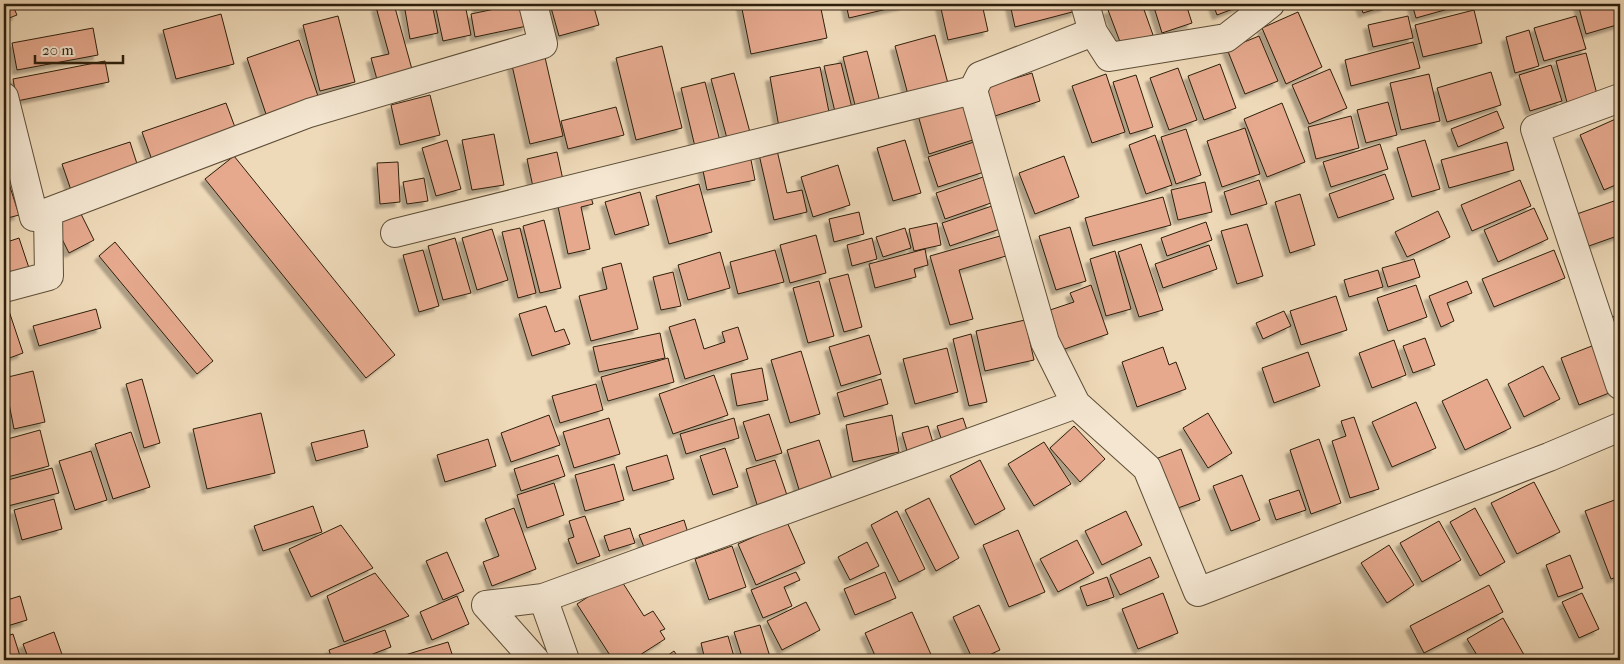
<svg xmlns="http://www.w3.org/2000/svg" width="1624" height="664" viewBox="0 0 1624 664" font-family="'IM FELL French Canon',serif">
<defs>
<filter id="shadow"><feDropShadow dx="-4.5" dy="4.5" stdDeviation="1" flood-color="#0004"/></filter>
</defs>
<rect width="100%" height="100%" fill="#eed9b8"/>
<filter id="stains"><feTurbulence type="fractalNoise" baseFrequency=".004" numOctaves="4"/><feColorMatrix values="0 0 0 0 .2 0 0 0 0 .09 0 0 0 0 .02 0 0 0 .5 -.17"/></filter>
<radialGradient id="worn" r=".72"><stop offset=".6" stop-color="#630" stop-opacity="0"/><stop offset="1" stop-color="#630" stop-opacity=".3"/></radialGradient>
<path fill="#e6a98e" stroke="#2d1f0c" filter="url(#shadow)" d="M4 4H12L17 15 4 20Z
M387 4H394L413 73 378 83 371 58 389 54 376 7Z
M404 4H432L438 33 410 39Z
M435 4H465L471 35 443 41Z
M477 4H499L478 9Z
M518 4H523L527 26 475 37 471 14Z
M550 4H593L599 25 559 36Z
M741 4H820L827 38 751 54Z
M846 4H904V5L849 18Z
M940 4H982L988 31 948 40Z
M1010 4H1074L1076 11 1015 27Z
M1126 4H1142L1153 35 1122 47 1108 10Z
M1153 4H1186L1192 23 1162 33Z
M1213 4H1246L1217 15Z
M1360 4H1385L1386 6 1363 13Z
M1412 4H1466L1416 18Z
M1578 4H1620V24L1586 34Z
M1474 10 1482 43 1423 57 1415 25Z
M1298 12 1322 67 1286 84 1262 28Z
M221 14 234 64 176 79 163 30Z
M338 16 355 82 320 91 303 25Z
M1408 16 1413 38 1373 47 1368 25Z
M1576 16 1586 49 1544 61 1534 28Z
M93 28 98 55 17 70 12 43Z
M1529 30 1539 66 1515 73 1506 37Z
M935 35 950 91 910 102 895 46Z
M1259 36 1278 81 1245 94 1227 49Z
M299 40 321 105 269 123 247 58Z
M1413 42 1420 68 1351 86 1345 60Z
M662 46 682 128 636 140 616 58Z
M867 51 882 110 858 117 843 57Z
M544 53 563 136 530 144 511 61Z
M1586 53 1598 98 1568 106 1556 61Z
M105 61 109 82 17 101 13 79Z
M841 63 854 116 837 120 824 66Z
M1220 64 1236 108 1204 120 1188 76Z
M1551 65 1562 101 1530 111 1519 75Z
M820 67 830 117 779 127 770 77Z
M1178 68 1197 120 1169 130 1150 78Z
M1330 69 1347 108 1309 124 1292 85Z
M1491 72 1501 105 1447 122 1437 88Z
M734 73 751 136 728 142 711 79Z
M1032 73 1040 101 989 118 980 89Z
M1106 74 1125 132 1092 143 1072 86Z
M1429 74 1440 121 1401 130 1390 83Z
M1136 75 1153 127 1130 134 1113 82Z
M705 82 721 145 696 151 681 88Z
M430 95 440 135 400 145 391 105Z
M966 99 979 138 929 154 918 115Z
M1388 102 1397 135 1366 143 1357 110Z
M226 103 236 130 152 160 142 132Z
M1282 103 1305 162 1267 177 1244 119Z
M616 107 624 135 568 149 561 121Z
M1497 111 1504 128 1458 147 1451 129Z
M1351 116 1359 148 1316 159 1308 127Z
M1620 117V183L1604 190 1580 135Z
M1245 128 1260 174 1222 187 1207 141Z
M1186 129 1201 175 1176 184 1161 137Z
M494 134 504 185 472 190 462 140Z
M1155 135 1172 185 1146 194 1129 145Z
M447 140 461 189 436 196 422 148Z
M905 140 921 193 893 201 877 148Z
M1425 140 1440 189 1412 197 1397 148Z
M130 142 139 170 72 193 62 164Z
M974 142 984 172 938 187 928 157Z
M1507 142 1514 170 1449 188 1441 160Z
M1380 144 1388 169 1331 187 1323 162Z
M776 146 787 193 802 190 807 212 774 220 758 150Z
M557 152 563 180 533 187 527 159Z
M750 155 755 180 707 190 702 166Z
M234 156 395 355 366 378 205 179Z
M1064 156 1079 197 1035 214 1019 173Z
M398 162 400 202 380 204 377 163Z
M838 165 850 205 813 217 801 177Z
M4 168 19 215 4 219Z
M1385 174 1394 199 1338 218 1329 194Z
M983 177 991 203 945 219 936 193Z
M424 178 428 201 407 204 403 182Z
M1259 180 1267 204 1231 215 1224 192Z
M1520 180 1531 206 1472 231 1461 205Z
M1205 182 1212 212 1178 220 1171 190Z
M699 184 712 232 669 244 656 196Z
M589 190 593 204 581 207 590 249 568 254 556 197Z
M640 192 649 225 615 235 605 202Z
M1300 194 1315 245 1290 253 1275 202Z
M1163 197 1171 225 1093 246 1085 218Z
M1614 201 1620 219V235L1586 247 1574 215Z
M992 206 1000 229 950 246 942 223Z
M78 208 94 240 69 253 53 221Z
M1534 208 1548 239 1498 262 1484 230Z
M1438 211 1450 237 1407 257 1395 232Z
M859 212 864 234 834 242 829 219Z
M544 220 561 288 540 293 523 226Z
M1206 222 1212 240 1167 256 1161 238Z
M937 223 941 245 914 251 909 229Z
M1247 224 1263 276 1237 284 1221 231Z
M1070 227 1086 281 1056 290 1039 236Z
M520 228 536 293 518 298 502 232Z
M905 228 911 248 883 257 876 237Z
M492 229 508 280 477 290 462 238Z
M816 235 826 273 790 283 780 245Z
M1000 236 1006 256 959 270 973 319 950 325 930 256Z
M19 238 30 271 4 279V243Z
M455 238 471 293 443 300 428 246Z
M872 238 877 259 852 266 847 245Z
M115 242 213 361 197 374 99 256Z
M1141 244 1163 310 1139 317 1118 252Z
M1209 245 1217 269 1163 288 1155 264Z
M925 249 928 265 914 269 916 277 875 288 869 264Z
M423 250 439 306 419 312 403 255Z
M775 250 784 282 738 294 730 262Z
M1554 250 1565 278 1494 307 1482 279Z
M1115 251 1131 309 1106 316 1090 259Z
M720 252 730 288 688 300 678 265Z
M1414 259 1420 277 1388 287 1382 268Z
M621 263 638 329 591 341 579 296 607 289 602 268Z
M1378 270 1383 287 1349 297 1344 280Z
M673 272 681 306 661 310 653 277Z
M848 274 862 327 844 332 829 279Z
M819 281 834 336 808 343 793 288Z
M1467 281 1472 293 1447 303 1454 321 1441 327 1429 296Z
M1091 285 1108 334 1056 352 1044 312 1074 302 1070 293Z
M1416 285 1427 317 1388 331 1377 298Z
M1336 296 1347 330 1301 345 1290 311Z
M546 306 555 332 564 329 570 344 532 356 519 314Z
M96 309 101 328 39 346 33 326Z
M9 311 23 353 4 360V312Z
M1284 311 1291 326 1263 339 1256 323Z
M1620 314V349L1605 320Z
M695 319 704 349 725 342 722 332 738 327 748 359 685 379 669 327Z
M1025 320 1034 360 985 371 976 331Z
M660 333 665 358 599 372 593 347Z
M971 334 987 402 969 406 953 339Z
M869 335 881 374 841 386 829 347Z
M1425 338 1435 365 1413 373 1403 346Z
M1394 340 1406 375 1372 388 1359 353Z
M1597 344 1614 391 1579 405 1561 358Z
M1163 347 1169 365 1176 362 1186 389 1137 407 1122 362Z
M947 348 958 392 915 404 903 359Z
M801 351 820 414 790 423 771 360Z
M1308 352 1320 386 1274 403 1262 368Z
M668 358 674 382 608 401 601 377Z
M1543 366 1560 399 1524 417 1508 384Z
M762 368 768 400 737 406 731 374Z
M33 371 45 422 14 429 4 378Z
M714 375 728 415 673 434 659 394Z
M142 379 160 443 144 448 126 384Z
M881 379 888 404 844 417 837 393Z
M1487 379 1511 428 1465 450 1442 401Z
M596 384 603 410 560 423 552 396Z
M1416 402 1436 448 1392 467 1372 422Z
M261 413 275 473 207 489 193 429Z
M1208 413 1232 453 1208 468 1183 428Z
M769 414 782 453 756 461 743 422Z
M549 415 560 445 511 462 501 433Z
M892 415 899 452 853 462 846 425Z
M1354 417 1379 489 1350 498 1332 441 1346 436 1341 421Z
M609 418 620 454 574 468 563 432Z
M734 418 739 438 686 454 680 434Z
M963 418 969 436 943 444 937 426Z
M928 426 934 446 908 454 902 433Z
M1074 426 1105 459 1080 482 1050 448Z
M40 430 49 466 4 478V440Z
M364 430 368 447 316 461 311 443Z
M131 432 150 487 113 499 95 444Z
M488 439 496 466 445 482 437 455Z
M1319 439 1341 503 1311 514 1290 450Z
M819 440 834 485 801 496 787 450Z
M1044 442 1071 484 1034 506 1008 464Z
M725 448 738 487 713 495 700 456Z
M1181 449 1200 500 1167 512 1148 462Z
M91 451 107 500 75 510 59 461Z
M558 455 565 476 521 491 514 469Z
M667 455 674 479 633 491 626 467Z
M775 460 789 501 759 511 746 469Z
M980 460 1005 509 975 525 950 476Z
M614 464 624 500 585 511 575 475Z
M52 468 59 493 4 507V481Z
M1242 475 1260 520 1231 531 1213 486Z
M1534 482 1560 532 1517 554 1491 503Z
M554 483 564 515 527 528 517 495Z
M1299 490 1306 510 1276 520 1269 500Z
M929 498 959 558 936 571 905 510Z
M1620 498V576L1611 579 1585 511Z
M54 499 62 529 22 540 14 510Z
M313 506 322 532 263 551 254 526Z
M514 508 536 569 492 586 483 562 499 556 485 519Z
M1475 508 1505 562 1480 576 1450 522Z
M897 511 925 569 899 582 871 525Z
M1126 511 1142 545 1102 565 1085 531Z
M585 516 600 556 577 564 568 539 574 537 569 521Z
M684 520 688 533 644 547 639 535Z
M1439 521 1461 560 1422 582 1400 543Z
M787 522 805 563 756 585 738 544Z
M341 525 373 568 311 597 289 549Z
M630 528 635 543 609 551 604 536Z
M1018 530 1045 592 1009 607 983 545Z
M1077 540 1094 573 1058 592 1040 559Z
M867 542 879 566 850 580 838 557Z
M1389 545 1414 585 1387 603 1361 563Z
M732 546 746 587 709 600 695 559Z
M447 552 464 591 443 600 426 561Z
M1570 555 1583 588 1558 597 1546 565Z
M1150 557 1159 577 1120 595 1110 575Z
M796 572 800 580 784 587 792 606 763 618 751 590Z
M885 572 896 598 855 615 844 589Z
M375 573 409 616 344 642 327 596Z
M619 577 644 616 653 611 665 629 660 631 665 639 632 660H613L577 604Z
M1107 577 1114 597 1087 606 1080 587Z
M1489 585 1503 612 1424 653 1410 626Z
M1163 593 1178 633 1138 649 1122 609Z
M1582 593 1599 629 1579 638 1562 602Z
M20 596 27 620 4 627V601Z
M457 596 469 624 432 640 420 612Z
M806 602 820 630 782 650 767 621Z
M979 605 1000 650 978 660H973L953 617Z
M912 612 933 659 877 660 865 633Z
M1503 618 1527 660H1480L1467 639Z
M760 625 771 660H743L734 632Z
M385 630 391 647 365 657 366 660H332L329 650Z
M54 632 64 660H29L23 644Z
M13 634 21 659 4 660V637Z
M728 636 735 660H705L701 643Z
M448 642 454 660H406L405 655Z
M674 651 680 660H661Z
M1136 654 1138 660H1120Z
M494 655 495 660H475Z"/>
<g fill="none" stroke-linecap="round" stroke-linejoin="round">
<defs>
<path id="minor" d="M1085 4 1093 32 1109 57 1226 38 1270 4
M973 90 1045 342 1076 404
M4 97 34 217 48 212
M1620 98 1535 129 1620 385
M395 233 973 90 980 76 1093 32
M4 288 49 276 48 212 309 113 543 44 533 4
M543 598 565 660
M486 605 543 598 1076 404 1147 468 1198 592 1549 457 1620 427
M486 605 535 660"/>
</defs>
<use href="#minor" stroke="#5d4e37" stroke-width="30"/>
<use href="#minor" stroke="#f4e6d1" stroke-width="28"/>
</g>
<rect width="1624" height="664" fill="none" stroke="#eed9b8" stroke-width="20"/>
<rect x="5" y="5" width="1614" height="654" fill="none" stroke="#2d1f0c" stroke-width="2.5"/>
<rect x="10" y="10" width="1604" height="644" fill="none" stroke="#2d1f0c"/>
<path d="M35 55v8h88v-8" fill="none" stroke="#2d1f0c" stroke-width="2.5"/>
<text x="42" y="55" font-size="15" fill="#2d1f0c" stroke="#f4e6d1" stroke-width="4" paint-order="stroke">20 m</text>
<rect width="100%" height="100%" filter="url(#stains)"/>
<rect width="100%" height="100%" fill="url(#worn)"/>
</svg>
